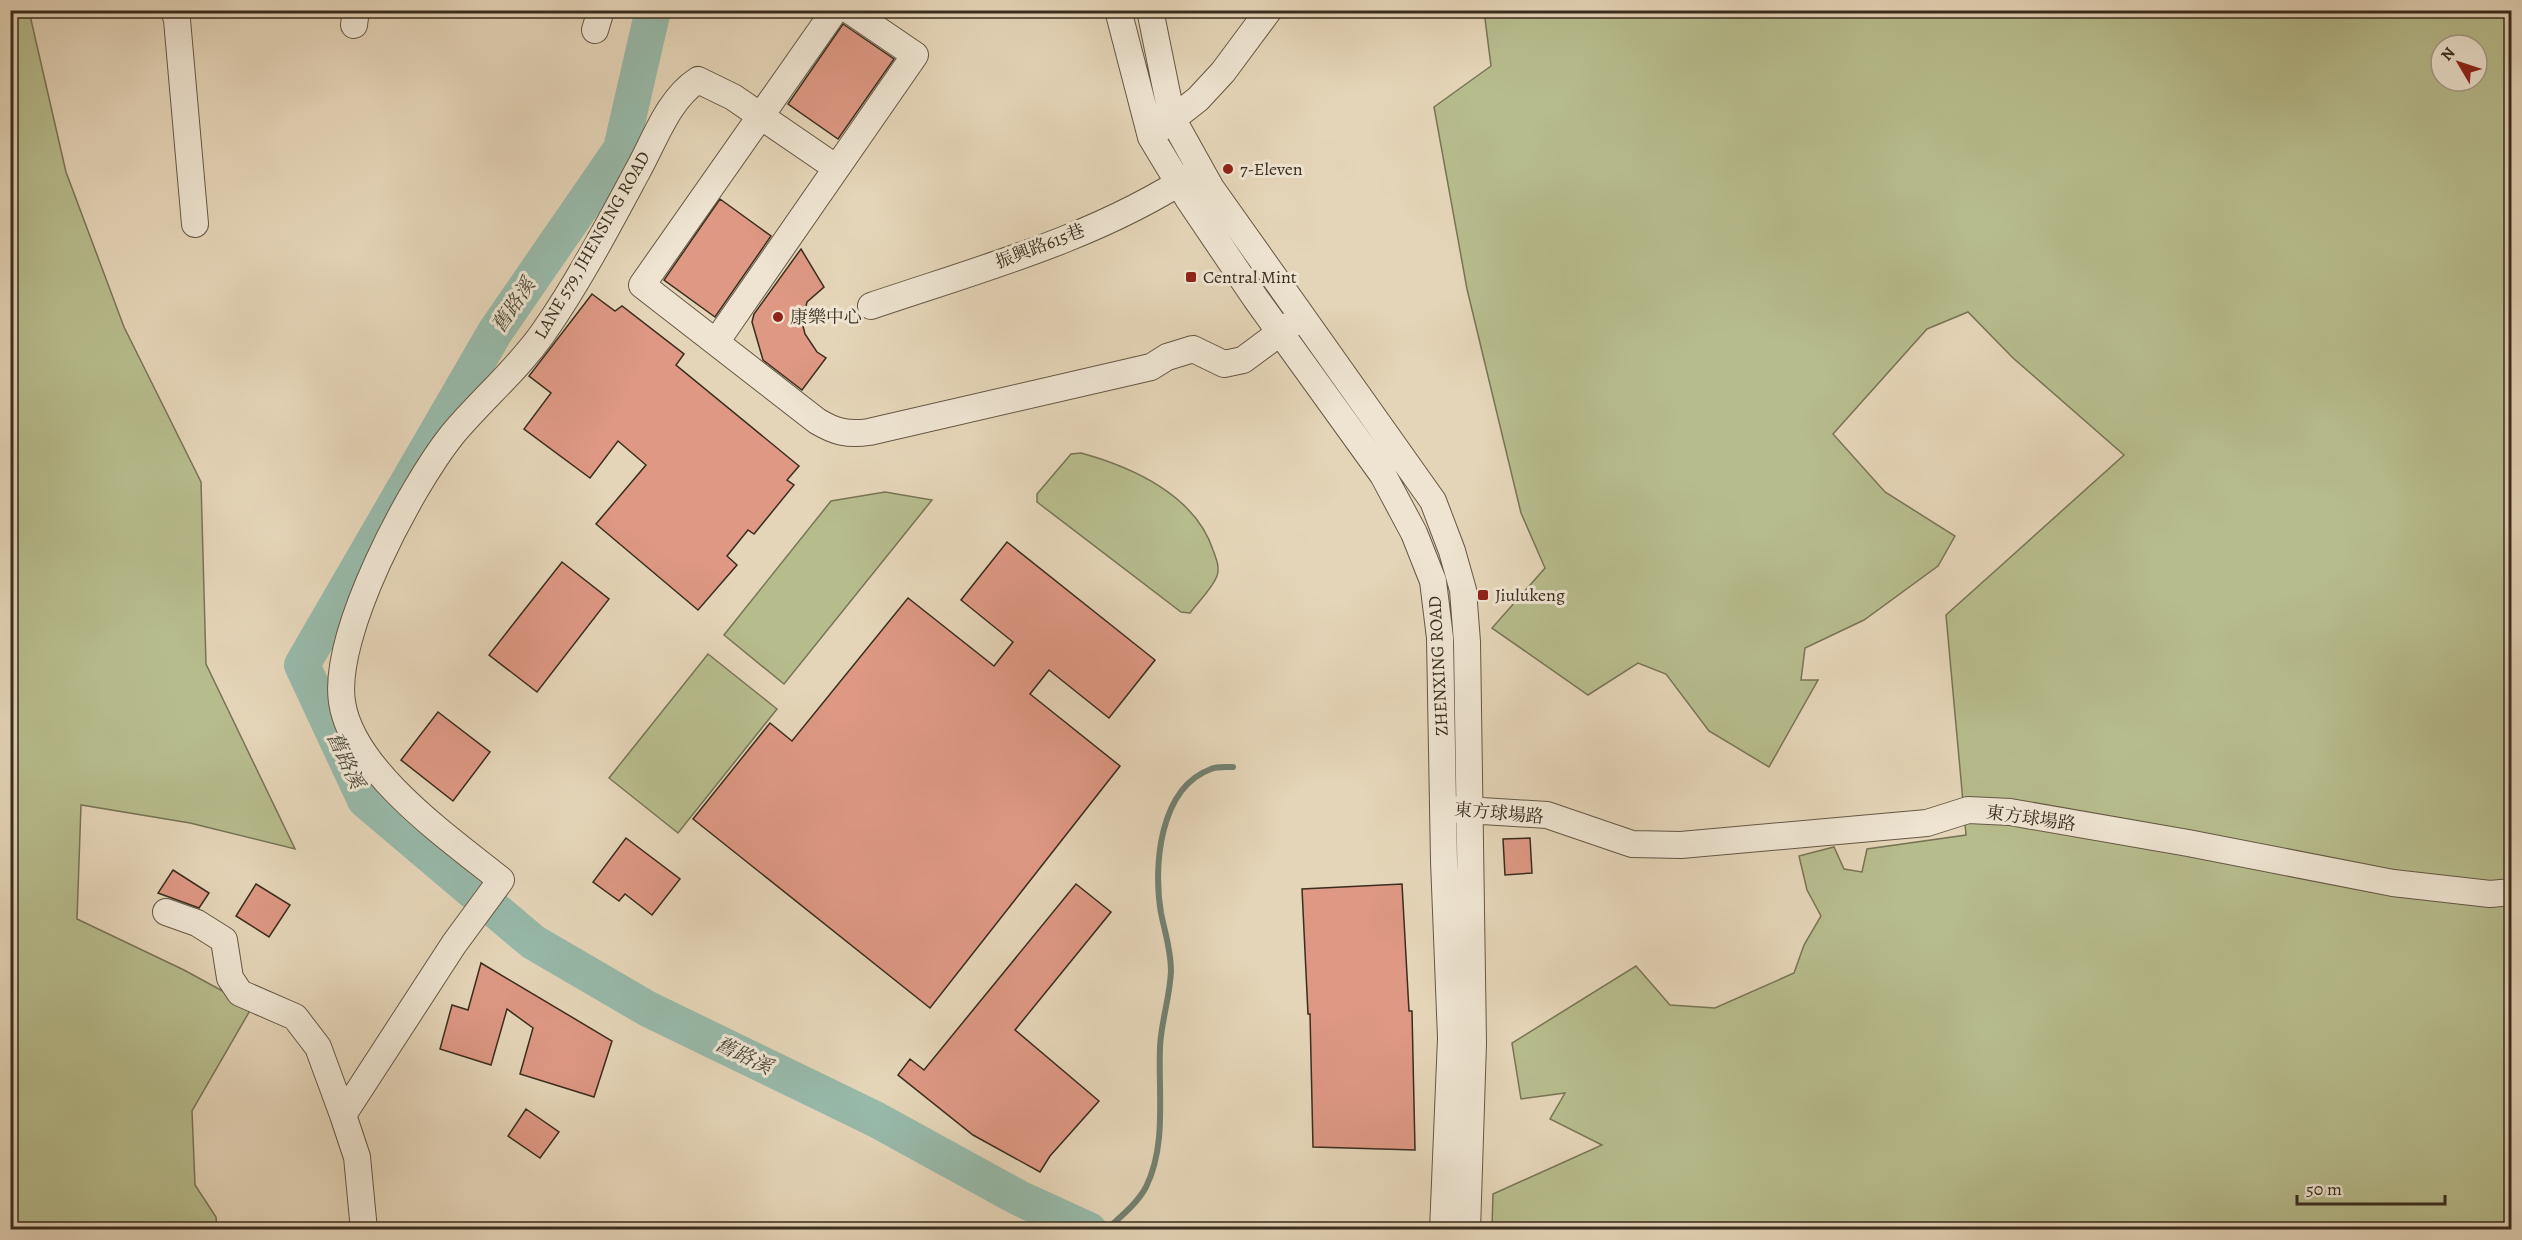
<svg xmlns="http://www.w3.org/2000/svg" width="2522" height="1240" viewBox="0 0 2522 1240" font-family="Alegreya,'Noto Serif TC',serif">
<rect width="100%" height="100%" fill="#e5d5b8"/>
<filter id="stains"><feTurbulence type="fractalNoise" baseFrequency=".00333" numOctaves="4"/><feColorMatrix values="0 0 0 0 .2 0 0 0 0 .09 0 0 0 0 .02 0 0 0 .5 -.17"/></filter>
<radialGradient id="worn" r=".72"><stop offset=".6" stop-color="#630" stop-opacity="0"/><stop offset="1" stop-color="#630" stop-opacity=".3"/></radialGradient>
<path fill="#b7bc8d" stroke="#787456" stroke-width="1.5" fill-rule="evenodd" d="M10 11H29L66 172 124 327 201 482 206 664 295 849 190 823 81 805 77 919 184 970 252 1007 192 1111 195 1185 216 1217 217 1229H11Z
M1484 11H2511V1229H1492L1493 1194 1602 1145 1550 1119 1565 1093 1521 1099 1512 1043 1636 966 1670 1005 1715 1008 1794 973 1804 945 1821 916 1807 890 1799 856 1834 847 1844 869 1862 872 1867 849 1966 835 1946 615 2124 455 2013 358 1968 312 1927 329 1833 434 1885 492 1955 536 1938 566 1864 620 1805 648 1801 680H1818L1769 767 1709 731 1666 674 1638 663 1588 695 1492 628 1545 568 1521 513 1467 289 1434 107 1491 66ZM2441 45H2477V81H2441Z
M1081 453C1132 467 1195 495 1213 550 1216 558 1220 567 1217 576 1212 589 1198 602 1190 613L1181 612 1037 502V494L1071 454Z
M885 492 932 500 784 684 724 635 831 501Z
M708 654 777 709 678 833 609 778Z"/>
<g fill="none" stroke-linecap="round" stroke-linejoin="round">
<path stroke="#728171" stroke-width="6" d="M1106 1230C1120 1217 1137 1204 1146 1187 1167 1145 1158 1092 1160 1047 1161 1022 1170 997 1171 971 1171 950 1165 933 1161 913 1153 867 1159 788 1211 769 1217 766 1227 767 1233 767"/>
<path stroke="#97b9a9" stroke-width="36" d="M653 10 621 149 495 332 302 665 365 800 533 942 648 1009 875 1119 1019 1198 1089 1230"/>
</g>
<path fill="#de9884" stroke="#3a2d1e" stroke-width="1.5" d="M843 24 894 59 838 139 788 104Z
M720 199 771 236 715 317 664 280Z
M801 249 824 287 807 302 802 322 805 334 817 352 826 358 802 390 763 360 752 322 754 314Z
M592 294 615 311 622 306 684 354 676 365 799 466 787 480 794 485 754 534 748 530 727 556 737 565 698 610 596 524 646 465 618 441 590 478 524 429 551 393 529 376Z
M1007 542 1155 660 1109 718 1049 670 1030 694 1120 766 930 1008 693 819 770 723 792 741 908 598 994 666 1013 642 961 600Z
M562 562 609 599 537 692 489 655Z
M438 712 490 752 453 801 401 760Z
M626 838 680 879 652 915 625 894 619 901 593 882Z
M1530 838 1532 873 1505 875 1503 839Z
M173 870 209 893 199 908 158 893Z
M256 884 290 905 269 937 236 916Z
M1076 884 1111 912 1015 1030 1099 1101 1050 1156 1040 1172 973 1135 898 1075 910 1059 924 1070Z
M1402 884 1409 1011H1412L1415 1150 1313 1147 1310 1014H1308L1302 889Z
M481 963 612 1041 594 1097 520 1074 533 1028 507 1009 491 1065 440 1049 452 1005 468 1010Z
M526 1109 559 1132 540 1158 508 1136Z"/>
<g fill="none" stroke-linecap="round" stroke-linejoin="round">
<defs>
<path id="minor" d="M174 10 177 20 195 224
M835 10 642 285 817 421C835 432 848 435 869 432L1151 367 1167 357 1193 349 1224 364 1243 360 1293 323
M1118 10 1151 137 1189 200 1256 299 1383 475 1414 533 1433 581 1440 638 1444 861 1451 1038 1443 1230
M1150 10 1172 118 1211 188 1433 501 1452 551 1463 590 1467 642 1473 1043 1467 1230
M354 25 356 10
M595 30 601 10
M1161 128 1198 99 1223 72 1269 10
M871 306C980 269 1096 238 1193 174
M716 342 915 55 849 10
M1450 809 1547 815 1632 844 1681 845 1927 823 1968 810 2010 812 2188 843 2393 883 2490 894 2512 892
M166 912 197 923 224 940 230 978 240 993 295 1017 318 1047 343 1115
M364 1230 357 1157 343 1115 454 944 501 880C450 839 352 771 342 702 332 634 410 488 452 435 481 400 517 370 543 333 578 283 608 226 637 172 654 142 668 99 698 80L733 97 835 167"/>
</defs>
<use href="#minor" stroke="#655744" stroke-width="28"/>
<path stroke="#3a2d1e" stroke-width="4" stroke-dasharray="1.5 3" stroke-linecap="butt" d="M2483 1230 2512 1228"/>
<use href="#minor" stroke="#eee4d1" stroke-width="26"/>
</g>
<g fill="#8f2418" stroke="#eee4d1" stroke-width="2">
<circle cx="1228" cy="169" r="6"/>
<rect x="1185" y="271" width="12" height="12" rx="3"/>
<circle cx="778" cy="317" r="6"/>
<rect x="1477" y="589" width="12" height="12" rx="3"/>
</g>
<g text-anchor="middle" stroke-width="6" stroke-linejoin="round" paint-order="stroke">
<g font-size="18" fill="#3a2d1e" stroke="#eee4d1" text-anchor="start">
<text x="1240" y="175">7-Eleven</text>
<text x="1203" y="283">Central Mint</text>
<text x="790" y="323">康樂中心</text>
<text x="1495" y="601">Jiulukeng</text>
</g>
<g font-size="18" fill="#3a2d1e" stroke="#eee4d1">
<text transform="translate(592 245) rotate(-60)" y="6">LANE 579, JHENSING ROAD</text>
<text transform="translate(1040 246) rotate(-21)" y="6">振興路615巷</text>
<text transform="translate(1438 666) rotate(-93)" y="6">ZHENXING ROAD</text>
<text transform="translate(1499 813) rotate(5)" y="6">東方球場路</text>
<text transform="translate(2031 818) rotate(8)" y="6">東方球場路</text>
</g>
<g font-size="20" font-style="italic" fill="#4d493a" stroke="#eee4d1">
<text transform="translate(513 305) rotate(-56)" y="7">舊路溪</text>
<text transform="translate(346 760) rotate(65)" y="7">舊路溪</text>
<text transform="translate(744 1055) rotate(26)" y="7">舊路溪</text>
</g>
</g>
<rect width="2522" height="1240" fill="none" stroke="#e5d5b8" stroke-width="36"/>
<rect x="12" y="12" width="2498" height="1216" fill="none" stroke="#3a2d1e" stroke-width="3"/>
<rect x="18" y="18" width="2486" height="1204" fill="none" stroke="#3a2d1e" stroke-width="1.5"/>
<g transform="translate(2459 63) rotate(309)"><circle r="28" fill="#eee4d1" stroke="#a69b89" stroke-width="1.5"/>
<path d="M0-4.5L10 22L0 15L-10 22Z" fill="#8f2418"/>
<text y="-9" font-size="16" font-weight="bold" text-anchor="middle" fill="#3a2d1e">N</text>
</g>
<path d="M2297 1195v9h148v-9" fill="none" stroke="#3a2d1e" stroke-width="3"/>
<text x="2306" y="1195" font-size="18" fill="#3a2d1e" stroke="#eee4d1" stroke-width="4.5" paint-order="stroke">50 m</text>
<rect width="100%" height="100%" filter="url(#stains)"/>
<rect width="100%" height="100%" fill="url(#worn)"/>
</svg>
